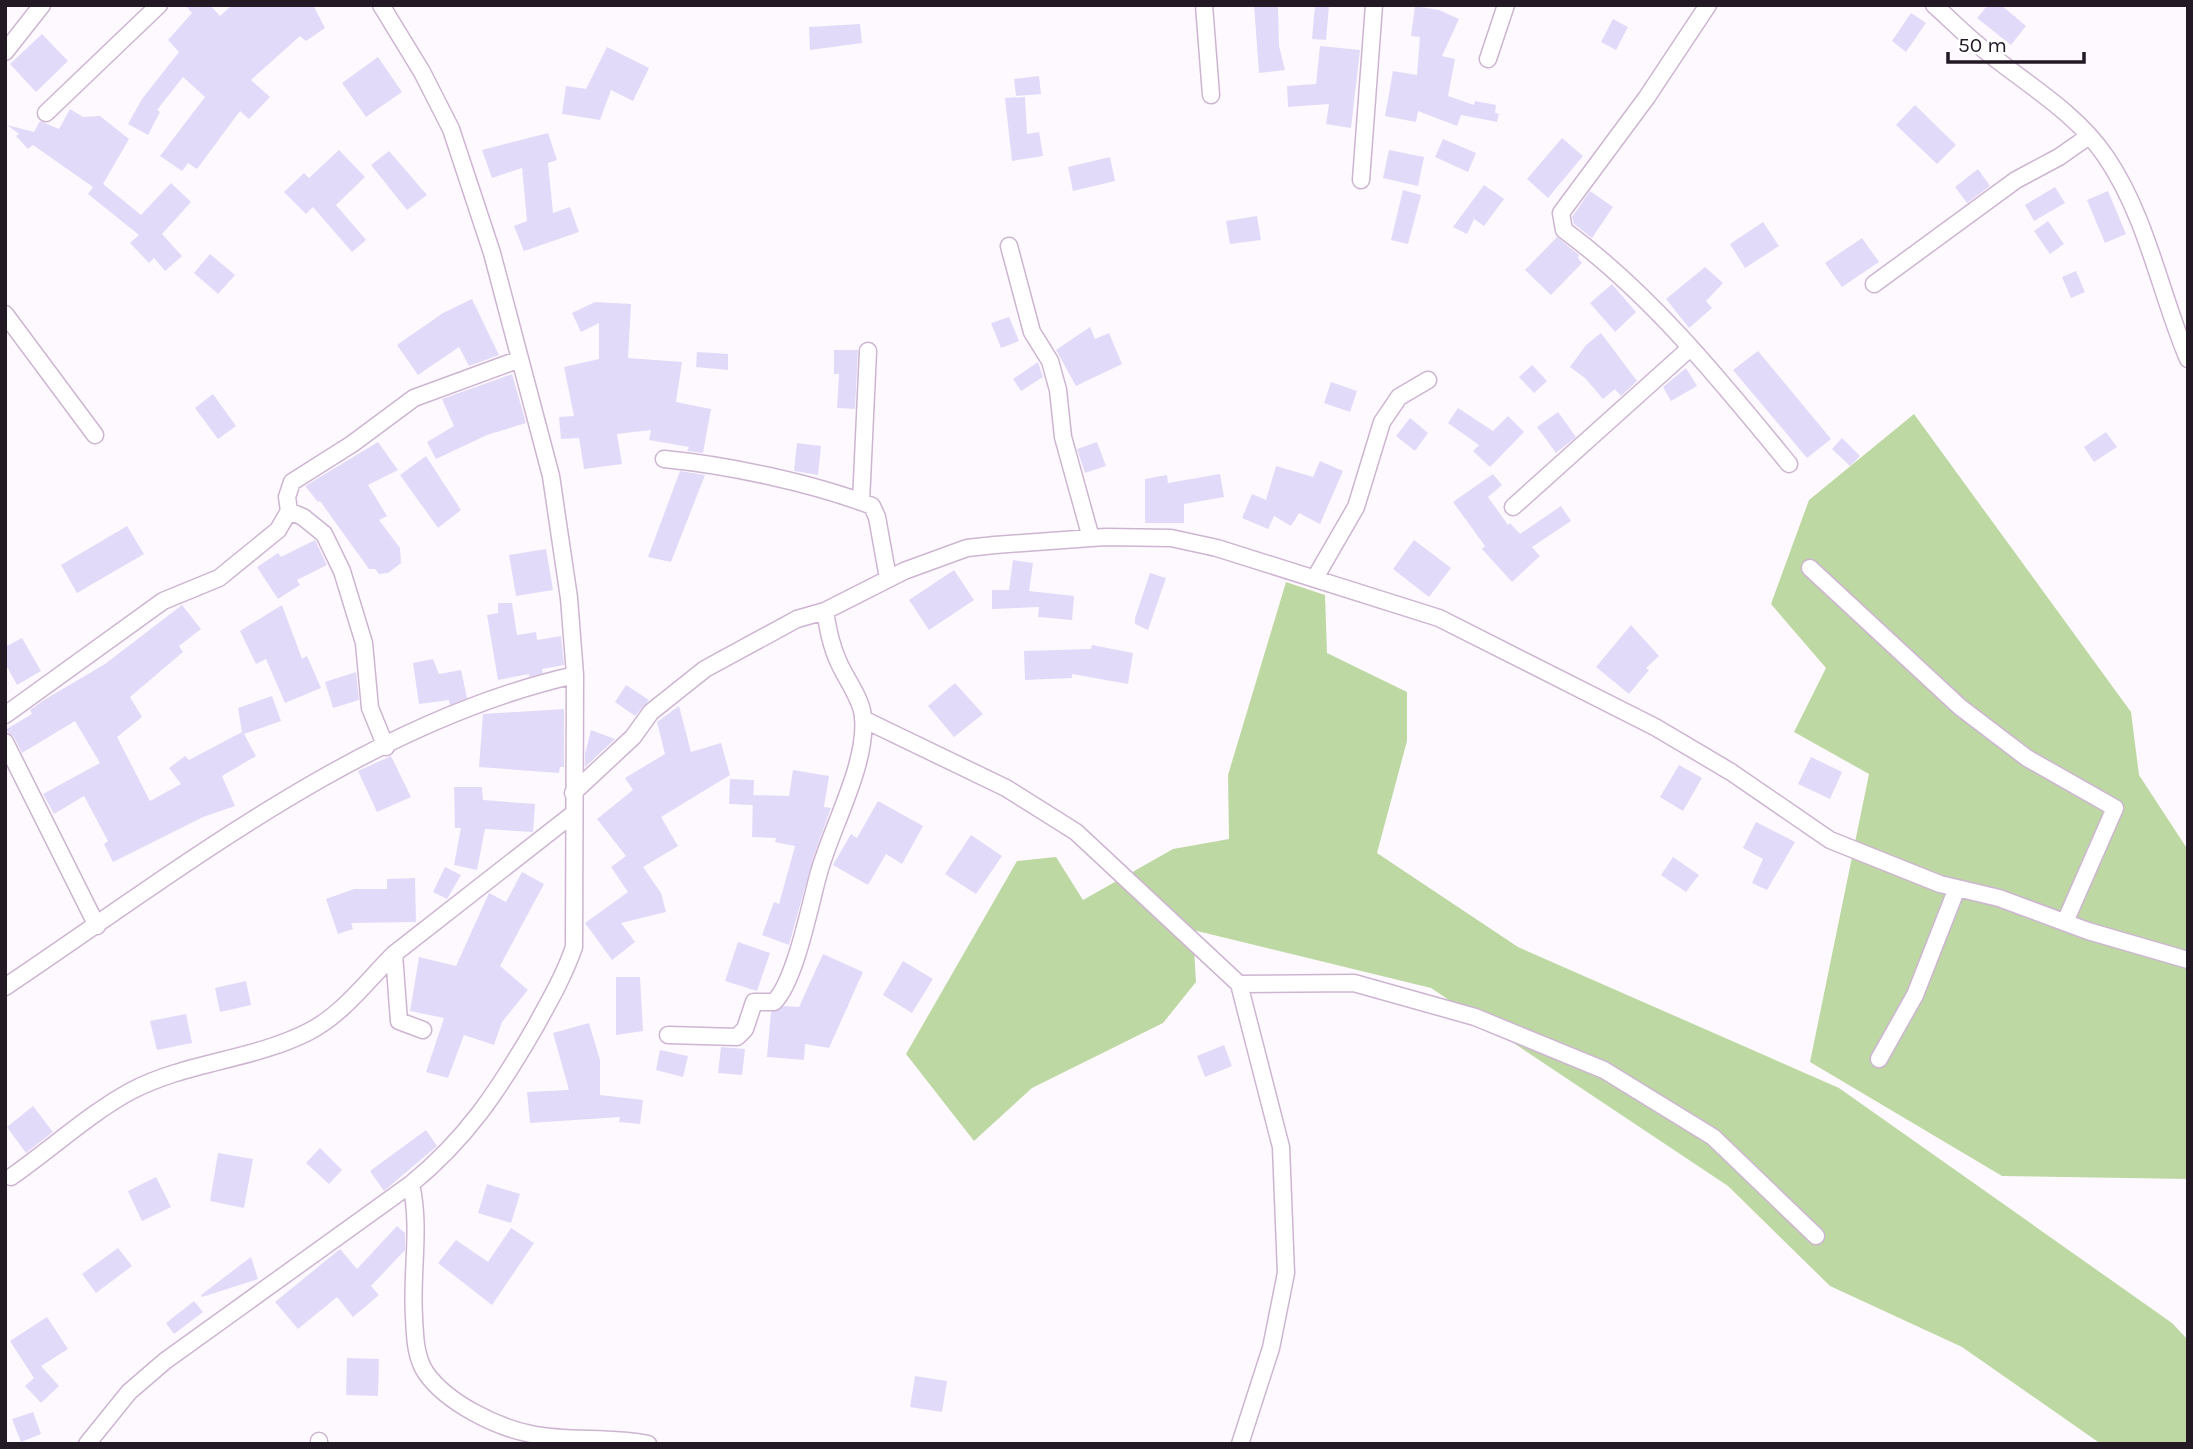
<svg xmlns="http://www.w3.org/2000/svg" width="2193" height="1449" viewBox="0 0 2193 1449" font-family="Karla,sans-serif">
<rect width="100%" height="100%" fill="#fef9ff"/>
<path fill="#bed8a3" d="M1914 414 2131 712 2139 775 2188 850V1179L2002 1176 1810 1062 1869 774 1794 732 1826 668 1771 604 1809 500Z
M1286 582 1325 595 1327 653 1407 692V741L1377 853 1518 947 1839 1088 2172 1323 2188 1340V1444H2101L1962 1347 1830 1286 1728 1186 1431 988 1193 930 1196 982 1163 1023 1032 1088 974 1141 906 1054 1017 861 1056 857 1083 900 1173 849 1229 839 1228 775Z"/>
<path fill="#e1dbf9" d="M185 5H210L220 16 232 5H313L325 28 306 41 300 36 251 80 270 97 249 119 240 111 197 169 188 163 182 171 160 156 205 97 183 77 157 110 160 112 148 135 128 124 142 99 179 52 168 40 192 13Z
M1254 5H1278L1279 46 1285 70 1259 73Z
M1315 5H1329L1326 40 1312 39Z
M1988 5H2001L2026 26 2011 45 1977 18Z
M1415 6 1439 10 1459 19 1442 56 1455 59 1448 96 1474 105 1475 101 1496 105 1495 113 1499 114 1497 122 1461 115 1457 126 1418 111 1416 122 1385 116 1393 71 1417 75 1420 37 1411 36Z
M1911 13 1926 23 1906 52 1892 41Z
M1613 19 1628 27 1616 50 1601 42Z
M860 24 862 43 810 50 809 27Z
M42 34 68 61 36 92 10 64Z
M1320 46 1360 50 1351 128 1326 124 1329 104 1288 107 1287 86 1316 84Z
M607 47 649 68 633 101 611 90 600 120 562 114 566 86 586 89Z
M378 57 402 92 366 117 342 83Z
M1039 76 1041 94 1016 96 1014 79Z
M1025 97 1027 134 1039 132 1043 156 1012 161 1005 98Z
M1915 105 1956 145 1937 164 1896 125Z
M70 109 83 117 100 116 129 139 103 184 141 215 171 183 191 202 162 234 182 256 165 271 154 258 149 263 130 243 139 235 88 194 93 187 33 145 28 149 16 136 19 134 7 125 34 132 40 121 59 129Z
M548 133 557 160 548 163 553 213 570 207 579 232 524 251 514 226 527 221 522 168 492 178 482 150Z
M1562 138 1583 156 1548 198 1527 179Z
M1443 139 1476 153 1468 172 1435 157Z
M339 150 365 177 336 205 366 240 352 252 313 207 306 214 284 192 304 173 309 178Z
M1389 150 1424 157 1418 186 1383 178Z
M389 151 427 195 407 210 371 165Z
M1110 157 1115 181 1073 191 1068 167Z
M1978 169 1990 186 1967 203 1955 187Z
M1484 185 1504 199 1484 226 1474 219 1467 234 1453 227Z
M2055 187 2065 203 2034 221 2025 205Z
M1403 190 1421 195 1408 244 1391 240Z
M1590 191 1613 207 1592 238 1574 224 1572 217Z
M2108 191 2126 234 2105 243 2087 200Z
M1257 216 1261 240 1230 244 1226 221Z
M2048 221 2064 244 2050 254 2034 231Z
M1763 222 1779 246 1745 268 1730 244Z
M1557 237 1579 255 1578 258 1582 263 1551 295 1525 270Z
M1862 238 1879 262 1842 287 1825 263Z
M210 254 235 275 218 294 194 273Z
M1705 267 1723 283 1706 301 1712 308 1689 328 1666 299Z
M2076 271 2085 292 2071 298 2062 277Z
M1612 284 1636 312 1615 332 1590 303Z
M472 299 499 355 469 366 459 347 418 375 397 345 443 313Z
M595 302 631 304 628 358 682 362 676 402 711 409 703 453 687 451 689 447 649 440 651 430 617 434 622 464 584 469 579 438 561 439 559 417 574 416 564 367 599 359V323L581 332 572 313Z
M1009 317 1019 341 1001 348 991 323Z
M1090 327 1095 339 1109 333 1122 364 1076 386 1056 350Z
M1601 333 1637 381 1621 396 1615 389 1603 399 1585 378 1570 367 1586 345Z
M834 350H858L855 409 837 408 839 374H834Z
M1758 351 1831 439 1807 458 1733 370Z
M697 352 728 354V370L696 367Z
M1038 362 1043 377 1021 391 1013 379Z
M1532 365 1547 381 1534 393 1519 377Z
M1686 368 1697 386 1671 401 1663 387Z
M512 374 526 423 487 435 436 459 427 442 454 426 442 399Z
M1331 382 1357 391 1350 412 1324 403Z
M213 394 236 426 218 439 195 408Z
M1458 408 1493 431 1508 416 1524 432 1490 467 1473 451 1479 445 1448 423Z
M1558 412 1576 437 1556 453 1537 427Z
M1410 418 1428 433 1415 451 1396 436Z
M2106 432 2117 447 2094 462 2084 447Z
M1842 438 1860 456 1850 466 1832 449Z
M378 442 398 470 368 485 387 516 379 520 400 548 401 563 388 573 379 574 375 569H369L320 501 318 502 305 486Z
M1097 442 1106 466 1085 473 1077 449Z
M797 443 821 446 818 475 794 471Z
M426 456 461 510 438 528 400 475Z
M1320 461 1343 471 1320 524 1299 513 1291 526 1274 516 1268 529 1242 518 1252 494 1266 500 1276 466 1313 477Z
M680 471 705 475 671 562 648 557Z
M1220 474 1224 497 1184 504V523H1145V479L1167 475 1168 483Z
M1493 474 1502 485 1488 497 1508 525 1510 523 1520 534 1561 506 1571 521 1532 547 1540 556 1512 582 1482 549 1485 546 1453 502Z
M127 526 144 554 77 593 61 565Z
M315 540 327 565 297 580 300 585 278 599 257 567 278 553 281 557Z
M1414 540 1451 568 1429 597 1393 569Z
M546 549 553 590 516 596 509 555Z
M1013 560 1033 563 1029 591 1074 596 1072 620 1038 617 1039 607 992 609V590H1009Z
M954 570 974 600 929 630 909 600Z
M1150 573 1166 578 1148 630 1135 624V618Z
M498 603H512L517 635 536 632 537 640 561 636 564 665 542 669 543 673 529 677V674L498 680 487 615 498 613Z
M182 605 201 629 179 646 183 652 130 697 142 717 117 737 150 801 181 784 169 768 185 756 189 760 242 732 238 708 272 696 281 721 244 734 256 756 222 776 235 806 203 817 113 862 104 844 108 841 84 796 54 814 43 794 100 763 75 721 22 753 14 737 5 730 32 714 30 710 44 700 105 664Z
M282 605 302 659 307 656 321 688 285 703 266 659 256 664 240 631Z
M1631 625 1659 656 1646 668 1649 670 1629 694 1596 667Z
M22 638 41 671 17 685 5 663V647Z
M1092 645 1133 653 1128 684 1072 674V678L1025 680 1024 651 1091 649Z
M433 659 439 674 461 670 467 698 450 705 449 700 419 704 413 663Z
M356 672 359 700 333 708 325 682Z
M955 683 983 714 954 737 928 706Z
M626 685 649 700 635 716 615 702Z
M679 706 691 752 721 743 730 775 661 817 678 846 643 867 661 893 666 912 621 923 635 942 612 960 585 923 628 892 611 867 626 856 597 819 633 790 625 778 665 754 657 722Z
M564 709V767H560L559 773 479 767 483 714Z
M591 730 615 739 585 767V754Z
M391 756 411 797 377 812 358 771Z
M1811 757 1842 772 1830 799 1798 784Z
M1679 765 1702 778 1683 811 1660 797Z
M793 770 829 776 824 807 831 808 814 855 789 945 762 935 774 902 779 904 795 846 775 842 776 838 752 837 753 795 789 796Z
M730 779 754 780 753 805 729 804Z
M454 787H482L483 800 535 804 533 832 485 829 477 870 454 865 461 828H455Z
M878 801 923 826 902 864 886 854 868 885 833 865 851 834 857 838Z
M1756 822 1795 842 1767 890 1752 883 1763 859 1743 848Z
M971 835 1002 856 976 894 945 874Z
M1673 857 1699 875 1686 892 1661 875Z
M445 867 461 875 447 899 433 892Z
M522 872 544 884 500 966 528 990 502 1022 494 1045 464 1035 448 1078 426 1072 444 1018 410 1011 419 957 456 966 489 893 506 902Z
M415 878 416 922 351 923 353 929 338 934 326 899 354 889H387V879Z
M738 942 770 953 757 991 725 981Z
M823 954 863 972 829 1048 805 1044 804 1060 767 1057 771 1012 784 1006 799 1007Z
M903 961 933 979 912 1013 883 995Z
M616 977H640L643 1031 616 1035Z
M246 981 251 1005 220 1012 215 988Z
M186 1014 192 1043 157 1050 150 1021Z
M589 1023 600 1060V1095L643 1100 640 1124 619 1122 620 1117 530 1123 527 1092 569 1090 553 1033Z
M1224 1045 1232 1066 1205 1077 1197 1056Z
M721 1047 745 1049 742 1075 718 1073Z
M660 1050 688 1056 683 1077 656 1070Z
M33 1106 53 1132 26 1153 7 1127Z
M426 1130 437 1146 384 1191 370 1171Z
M320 1148 342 1170 329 1184 306 1163Z
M218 1153 253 1159 244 1208 210 1201Z
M156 1177 171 1207 142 1221 128 1191Z
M487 1184 520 1194 511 1223 478 1213Z
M397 1226 405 1233V1250L371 1286 379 1295 353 1317 337 1297 298 1329 275 1302 340 1249 357 1269Z
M511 1228 534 1243 492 1305 438 1263 456 1240 488 1262Z
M118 1248 132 1266 96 1293 82 1274Z
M251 1257 258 1279 202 1297 201 1295Z
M194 1301 203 1312 174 1334 166 1323Z
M47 1317 68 1349 41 1366 59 1386 41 1403 25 1386 34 1378 10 1341Z
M347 1358 379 1359 378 1396 346 1395Z
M915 1376 947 1381 942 1412 910 1407Z
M33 1412 41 1434 21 1442 12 1419Z"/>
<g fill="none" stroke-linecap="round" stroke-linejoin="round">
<defs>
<path id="street" d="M1204 5 1211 95
M1708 5 1647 97 1561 213 1564 230C1651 294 1721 381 1789 464
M1934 5C1950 19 1965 35 1982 48 2023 82 2076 112 2106 157 2147 217 2160 293 2188 359
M5 52 42 5
M1488 59 1506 5
M46 113 159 5
M1361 180 1374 5
M1009 246 1032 332 1050 361 1058 390 1063 437 1091 538
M1874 284 2016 180 2059 157 2089 136
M5 314 95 435
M664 459C727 465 813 483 872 506L877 517 888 578
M861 502 868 351
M1513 507 1689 349
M289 511 303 517 324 534 342 571 364 643 370 708 386 747
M1810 568 1960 707 2027 758 2115 808 2065 922
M1315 578 1356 507 1382 422 1399 397 1428 380
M5 715 163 601 219 578 278 530 289 511 287 497 292 482 352 444 414 398 520 359
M863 719 1006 788 1076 832 1239 984 1281 1147 1286 1273 1271 1348 1240 1444
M5 742 97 926
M573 793 633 737 651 712 705 669 797 619 825 611 904 571 967 548 995 545 1105 537 1171 538 1217 548 1439 618 1655 727 1731 772 1830 840 1940 884 1999 898 2088 931 2188 960
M1239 984 1354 983 1475 1017 1604 1070 1713 1137 1816 1236
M5 987C181 869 366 722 575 675
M423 1030 399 1021 394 954 573 814
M668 1035 737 1037 745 1029 754 1002H774C795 982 810 905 818 876 830 829 868 765 863 716 861 698 846 679 839 663 831 646 828 629 825 611
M1879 1059 1915 995 1957 888
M11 1177C50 1150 90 1113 131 1091 186 1062 253 1060 308 1032 342 1015 367 981 394 954
M411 1184C421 1228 411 1272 414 1317 415 1335 415 1357 426 1373 447 1403 496 1427 531 1434 569 1442 610 1436 648 1444
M319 1441V1444
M87 1444 129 1392 165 1361 411 1184C467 1138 498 1091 534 1029 549 1002 564 976 574 947L575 675 569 598 551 476 492 253 451 129 422 72 381 5"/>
</defs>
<use href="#street" stroke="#cdb5d1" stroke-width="19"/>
<use href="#street" stroke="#fff" stroke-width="16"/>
</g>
<rect width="2193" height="1449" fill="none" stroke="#221924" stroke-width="14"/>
<path d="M1948 52v10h136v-10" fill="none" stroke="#221924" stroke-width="3.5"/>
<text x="1958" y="52" font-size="21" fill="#221924" stroke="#ffffff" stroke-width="5" paint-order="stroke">50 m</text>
</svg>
